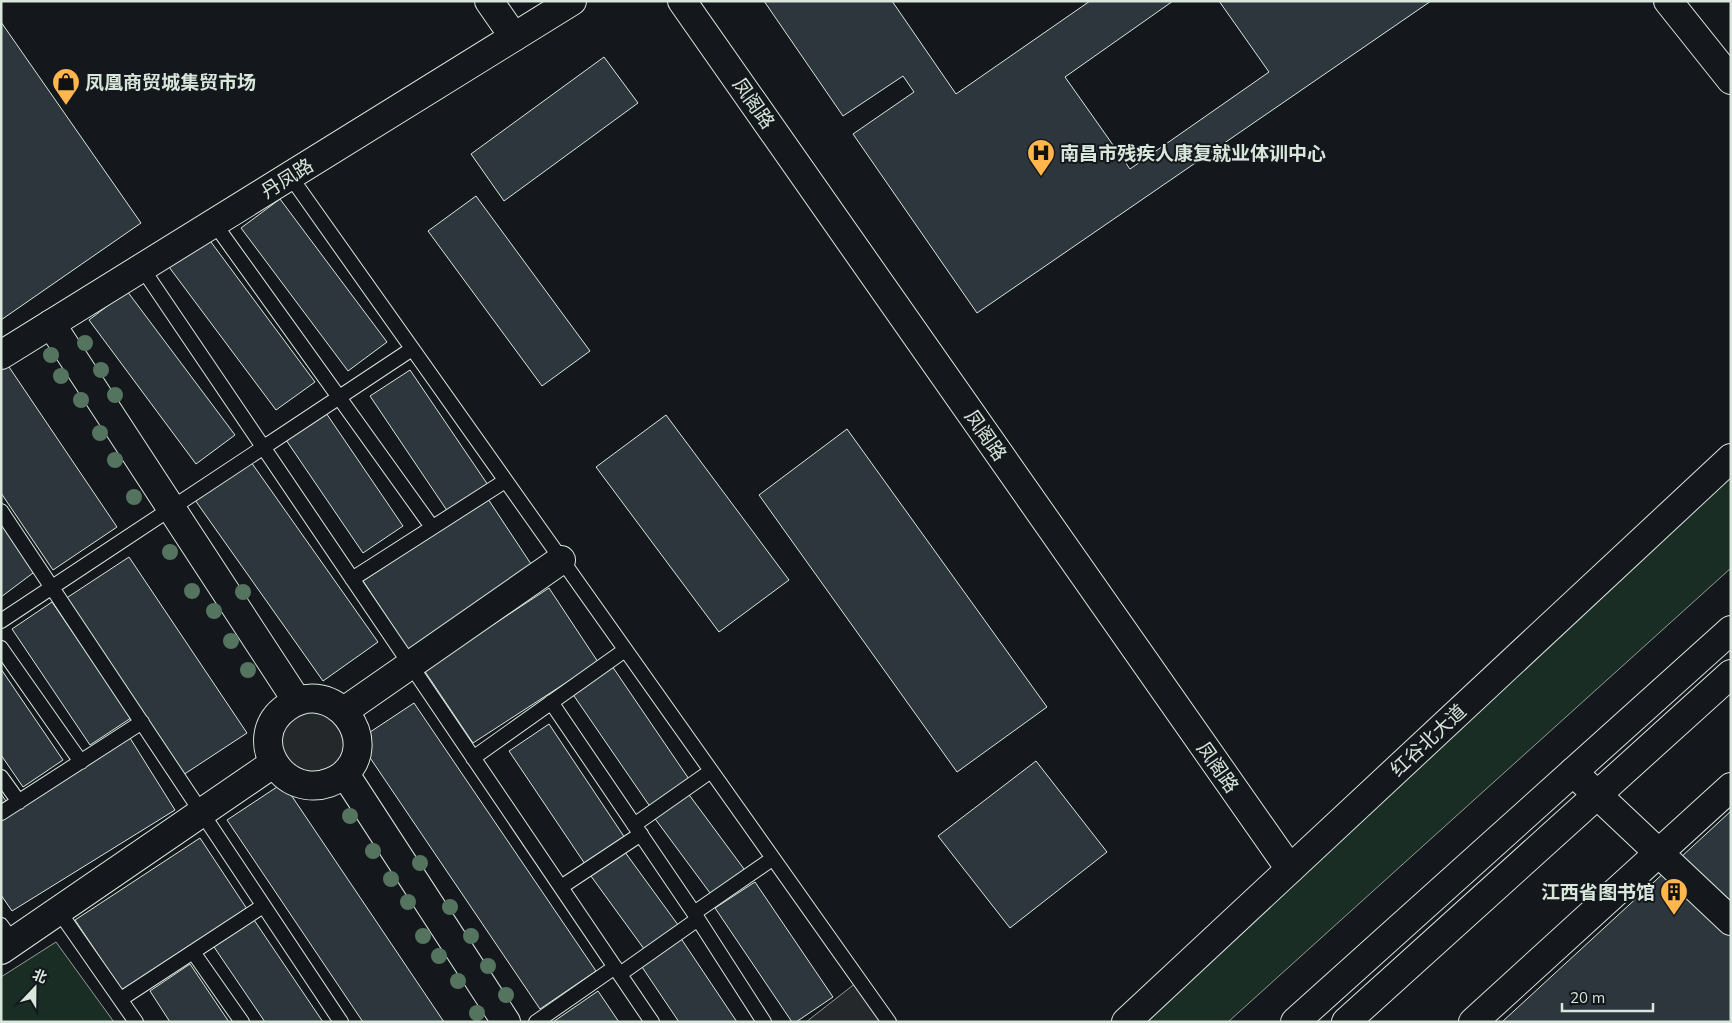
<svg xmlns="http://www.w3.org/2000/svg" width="1732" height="1023" viewBox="0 0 1732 1023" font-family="Mulish,'Noto Sans SC',sans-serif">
<rect width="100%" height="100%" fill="#14181c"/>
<path fill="#1a2d24" stroke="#939e99" d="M1731 476V568L1228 1022H1146Z
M56 942 114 1022H1V977Z"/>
<path fill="#24282b" stroke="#939e99" d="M334 704 351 764 292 781 272 727 278 716Z
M861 979 895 1022H806Z"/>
<path fill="#2c363c" stroke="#d8e6dc" d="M764 1H892L956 94 1090 1H1173L1065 77 1130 169 1269 72 1219 1H1431L977 313 853 134 914 92 903 76 843 116Z
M1 22 141 223 1 320Z
M604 57 638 103 504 201 471 154Z
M476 196 590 351 542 386 428 231Z
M280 199 387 342 348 371 241 228Z
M208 238 315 382 276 410 169 267Z
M127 291 235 435 196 464 89 320Z
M5 361 117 527 53 570 1 493V364Z
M410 370 488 485 448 512 370 396Z
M324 410 403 526 363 553 284 437Z
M666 415 789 580 719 632 596 467Z
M847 429 1047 707 957 772 759 495Z
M251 462 378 642 323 681 195 500Z
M488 499 537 573 412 655 363 581Z
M1 522 37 570 1 597Z
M129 557 247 733 183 775 65 599Z
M549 588 598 662 473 743 424 670Z
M52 602 131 718 90 745 12 629Z
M612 666 691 782 651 808 572 693Z
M1 669 63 760 23 787 1 755Z
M414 703 596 971 540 1009 358 740Z
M549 724 627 841 587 867 509 751Z
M130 738 175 810 12 911 1 895V818Z
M1036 761 1107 852 1010 928 938 836Z
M283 783 444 1022H363L227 820Z
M687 792 747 873 713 897 653 816Z
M1 794 6 801 1 804Z
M1731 811V1022H1502Z
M200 838 249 912 124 993 75 920Z
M622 848 681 929 647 953 588 872Z
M755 882 833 997 796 1022H792L715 908Z
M252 917 323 1022H265L212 944Z
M680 937 737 1022H679L640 964Z
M190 964 229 1022H170L150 991Z
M598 991 619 1022H553Z"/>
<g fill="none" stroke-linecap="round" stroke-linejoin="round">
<defs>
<path id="lane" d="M290 176 889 1022
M214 223 432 527
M142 268 652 1022
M1 511 341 1022
M352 579 505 481
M1 621 412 349
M1 648 81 762
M551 702 694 913 764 1022
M473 758 625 650
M1 777 19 802
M1 813 142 722
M634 825 711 771
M561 887 641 834
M58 910 136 1022
M694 913 772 859
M1 925 13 942
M193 952 242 1022
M620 974 698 919
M121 999 263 906
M536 1022 615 967"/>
<path id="street" d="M489 1 514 37
M682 1 1290 869
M51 324 297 701
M344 711 561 560
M1573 772 1731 921
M342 776C384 742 333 675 287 707 239 740 291 814 345 774L506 1022
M1 950 274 763
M1346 1022 1731 674
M1473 1022 1731 787"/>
<path id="secondary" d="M1668 1 1731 80
M1 355 572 1
M1126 1022 1731 458
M1295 1022 1731 630"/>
</defs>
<use href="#lane" stroke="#d8e6dc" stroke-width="16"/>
<use href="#street" stroke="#d8e6dc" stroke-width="30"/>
<use href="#secondary" stroke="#d8e6dc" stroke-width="30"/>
<use href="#lane" stroke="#14181c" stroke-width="14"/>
<use href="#street" stroke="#14181c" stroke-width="28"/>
<use href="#secondary" stroke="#14181c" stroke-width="28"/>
</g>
<g fill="#55745f">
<circle cx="85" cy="343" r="8"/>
<circle cx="51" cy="355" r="8"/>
<circle cx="101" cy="370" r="8"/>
<circle cx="61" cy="376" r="8"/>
<circle cx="115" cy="395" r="8"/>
<circle cx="81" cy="400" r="8"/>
<circle cx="100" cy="433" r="8"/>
<circle cx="115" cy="460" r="8"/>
<circle cx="134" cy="497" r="8"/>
<circle cx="170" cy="552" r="8"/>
<circle cx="192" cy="591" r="8"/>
<circle cx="243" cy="592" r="8"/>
<circle cx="214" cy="611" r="8"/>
<circle cx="231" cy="641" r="8"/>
<circle cx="248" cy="670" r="8"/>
<circle cx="350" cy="816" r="8"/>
<circle cx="373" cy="851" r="8"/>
<circle cx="420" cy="863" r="8"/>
<circle cx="391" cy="879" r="8"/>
<circle cx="408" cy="902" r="8"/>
<circle cx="450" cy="907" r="8"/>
<circle cx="423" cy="936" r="8"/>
<circle cx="471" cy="936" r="8"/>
<circle cx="439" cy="956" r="8"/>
<circle cx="488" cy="966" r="8"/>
<circle cx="458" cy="981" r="8"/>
<circle cx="506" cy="995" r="8"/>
<circle cx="477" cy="1013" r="8"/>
</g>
<defs>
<symbol id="shop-pin" viewBox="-11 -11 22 30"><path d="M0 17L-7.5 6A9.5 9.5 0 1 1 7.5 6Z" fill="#ffb74d" stroke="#14181c"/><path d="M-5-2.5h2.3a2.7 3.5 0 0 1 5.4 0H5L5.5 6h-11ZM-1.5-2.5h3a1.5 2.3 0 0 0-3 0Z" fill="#111"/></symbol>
<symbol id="hospital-pin" viewBox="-11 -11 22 30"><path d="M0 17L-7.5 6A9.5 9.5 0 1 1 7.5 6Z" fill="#ffb74d" stroke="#14181c"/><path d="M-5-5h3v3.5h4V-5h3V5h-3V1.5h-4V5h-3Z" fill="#111"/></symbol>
<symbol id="building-pin" viewBox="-11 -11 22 30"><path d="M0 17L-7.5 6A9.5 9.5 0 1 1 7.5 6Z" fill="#ffb74d" stroke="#14181c"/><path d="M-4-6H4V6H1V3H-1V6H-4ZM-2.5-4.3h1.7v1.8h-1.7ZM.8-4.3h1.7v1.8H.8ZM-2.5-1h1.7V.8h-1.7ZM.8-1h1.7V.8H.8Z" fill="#111"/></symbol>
</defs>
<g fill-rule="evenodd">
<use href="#shop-pin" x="50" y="66" width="32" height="43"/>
<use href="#hospital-pin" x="1025" y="137" width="32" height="43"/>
<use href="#building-pin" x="1658" y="876" width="32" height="43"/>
</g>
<g text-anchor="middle" stroke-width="4" stroke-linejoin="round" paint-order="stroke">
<g font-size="19" font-weight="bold" fill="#d8e6dc" stroke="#14181c" text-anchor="start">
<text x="85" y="89">凤凰商贸城集贸市场</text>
<text x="1060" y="160">南昌市残疾人康复就业体训中心</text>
<text x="1655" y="899" text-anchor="end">江西省图书馆</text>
</g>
<g font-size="19" fill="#d8e6dc" stroke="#14181c">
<text transform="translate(754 103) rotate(55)" y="7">凤阁路</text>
<text transform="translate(287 178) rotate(-32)" y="7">丹凤路</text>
<text transform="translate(986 435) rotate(55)" y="7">凤阁路</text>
<text transform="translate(1428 740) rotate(-43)" y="7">红谷北大道</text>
<text transform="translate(1218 767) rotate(55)" y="7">凤阁路</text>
</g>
</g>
<rect width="1732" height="1023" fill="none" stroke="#d8e6dc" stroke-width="5"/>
<g transform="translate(35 988) rotate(22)" stroke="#14181c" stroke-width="4" paint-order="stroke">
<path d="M0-4L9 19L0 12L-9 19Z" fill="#d8e6dc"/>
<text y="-8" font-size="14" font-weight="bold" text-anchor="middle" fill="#d8e6dc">北</text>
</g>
<path d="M1562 1003v8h91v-8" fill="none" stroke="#d8e6dc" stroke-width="2.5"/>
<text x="1570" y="1003" font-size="15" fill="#d8e6dc" stroke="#14181c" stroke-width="4" paint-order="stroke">20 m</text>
</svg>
